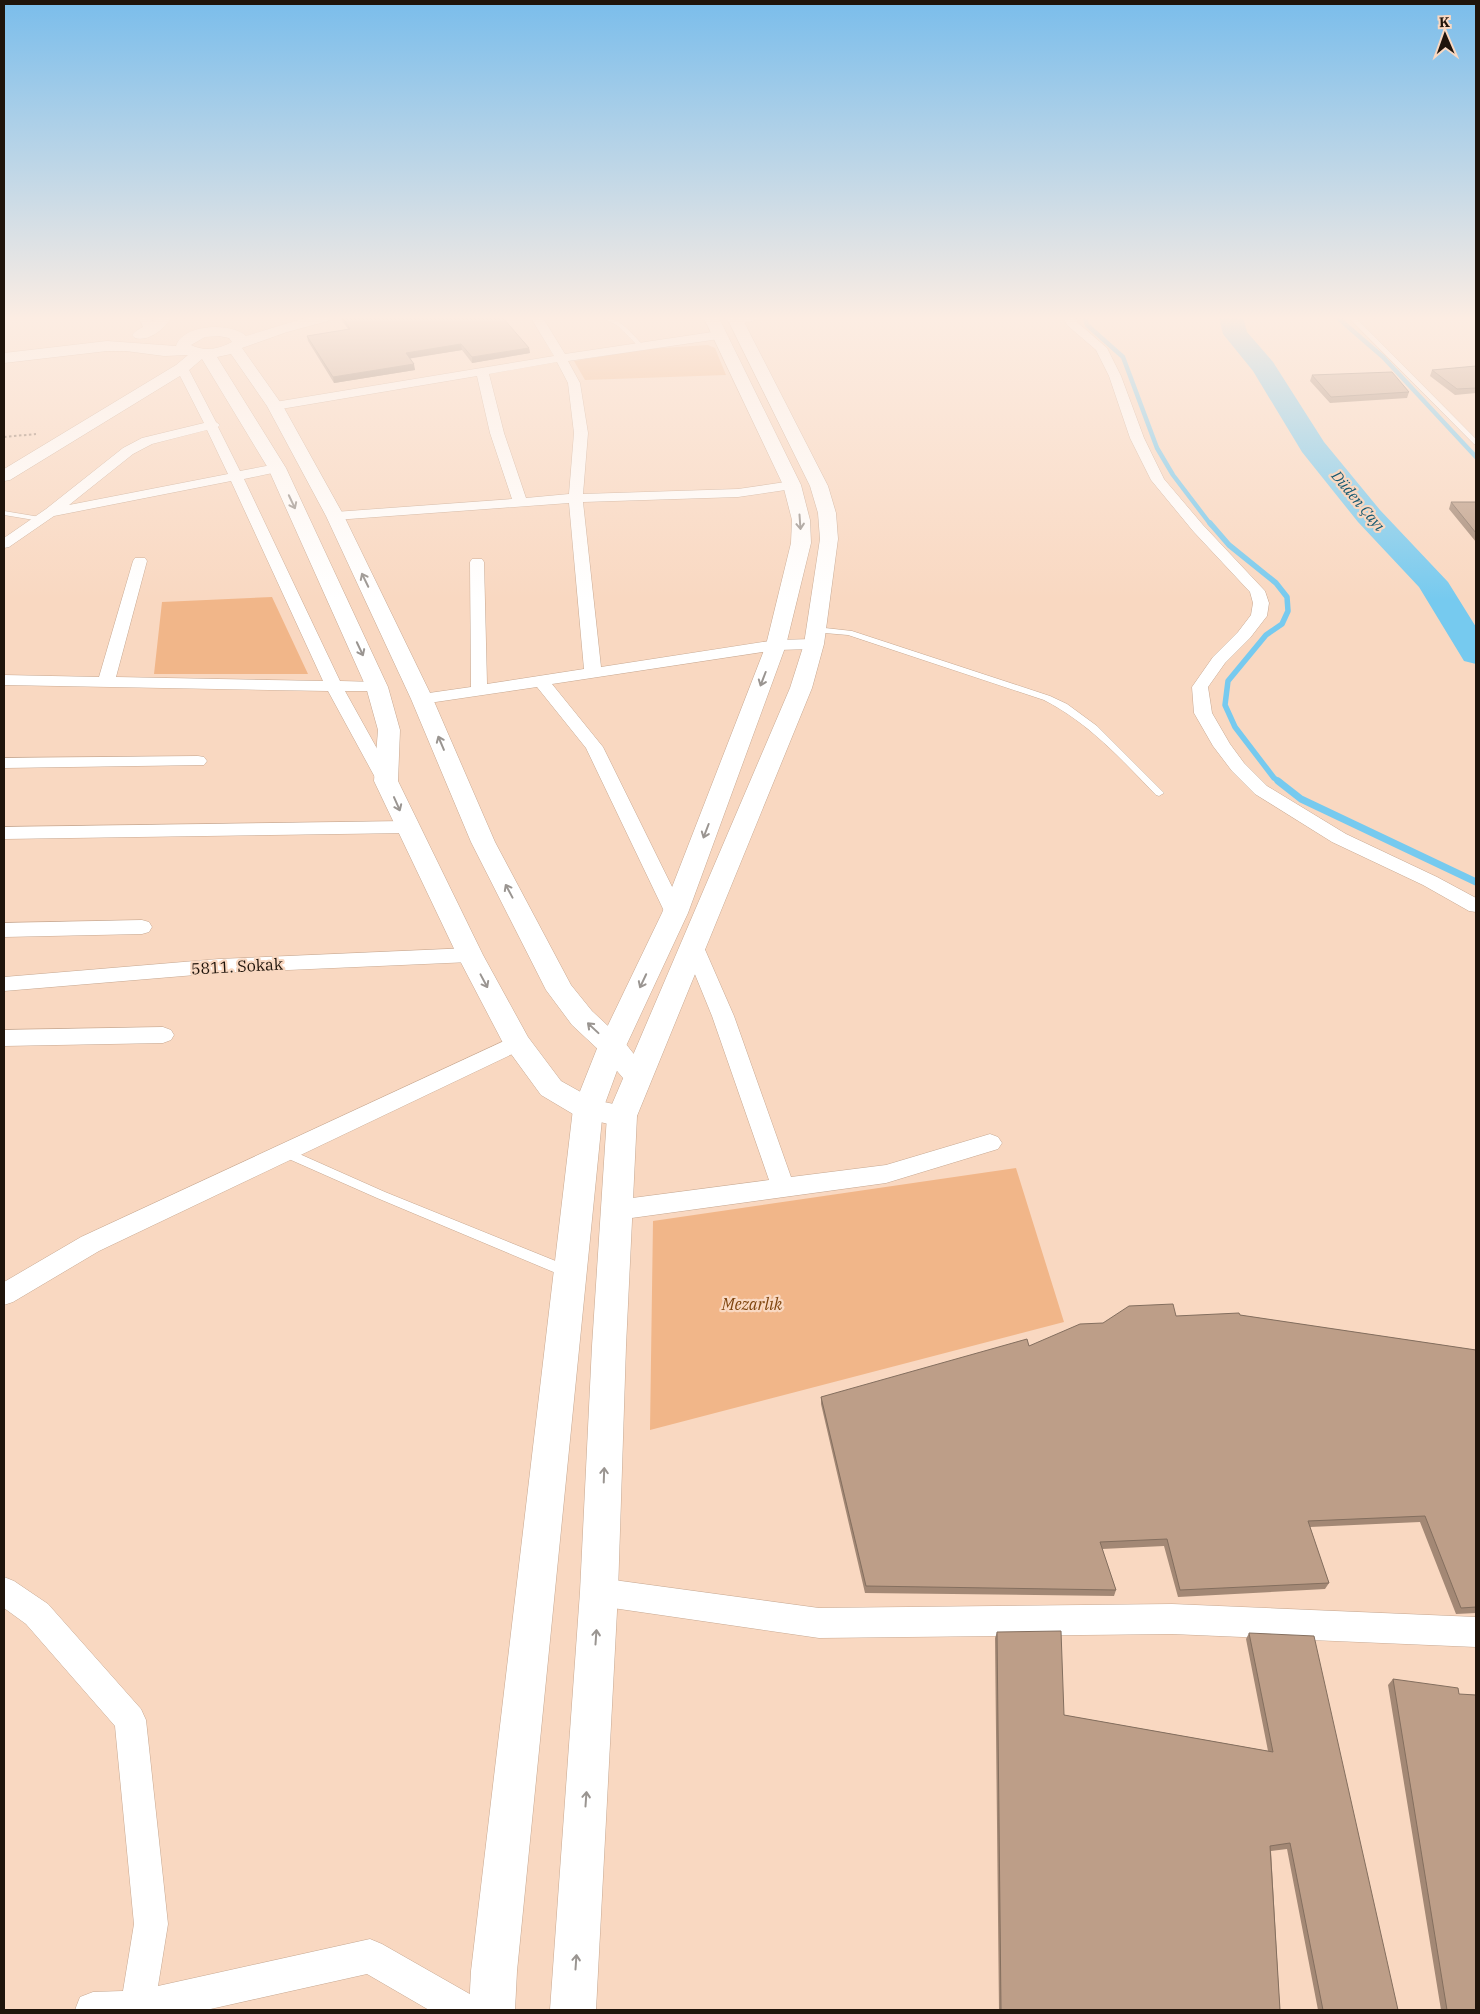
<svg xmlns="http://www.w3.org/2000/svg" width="1480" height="2014" viewBox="0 0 1480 2014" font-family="'IBM Plex Serif',serif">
<rect width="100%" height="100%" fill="#f9d8c1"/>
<path fill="#f1b689" d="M708 345 715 348 726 375 585 380 574 361 647 349Z
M272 597 308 674H154L162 602Z
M1016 1168 1064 1322 650 1430 653 1221Z"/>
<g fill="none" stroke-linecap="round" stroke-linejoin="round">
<path stroke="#76caef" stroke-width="4.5" d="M1085 318 1087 325 1123 357 1157 448 1173 475 1211 525
M1338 318 1383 357 1476 457"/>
<path stroke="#76caef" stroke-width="5.5" d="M1210 523 1229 545 1276 583 1287 597 1288 611 1282 624 1266 635 1228 681 1225 705 1235 727 1274 778 1280 782"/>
<path stroke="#76caef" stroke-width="7" d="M1278 781 1301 799 1476 882"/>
<path fill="#76caef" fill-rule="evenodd" d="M1219 318H1243L1247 332 1273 362 1324 442 1380 510 1448 582 1476 627V664L1464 661 1419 587 1358 522 1302 452 1253 371 1223 334Z"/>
<defs>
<path id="service" d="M603 318C621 318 631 333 643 345V347H639L618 326Z
M1349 318H1356L1476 439V445L1474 444Z
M4 511 40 517 44 519 40 521 4 515Z
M816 627 852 631 1050 696 1067 704 1097 726 1164 793 1159 796 1156 795C1121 759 1089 723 1044 700L848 635 813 632V628Z
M286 1148 385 1192 573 1268 575 1272 573 1276 568 1277 563 1276 377 1198 282 1156 280 1153 282 1150Z"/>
<path id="minor" d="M139 318H151L156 331 154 333H146Z
M531 318H543L565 354 719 331 725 335 719 339 568 361 580 383 588 433 583 494 738 489 792 481 799 485 792 489 738 497 583 502 601 667 776 640 814 639 820 641 822 644 820 647 814 649 776 650 552 684 603 747 685 913 682 918 675 919 668 918 665 913 586 748 537 687 422 704 416 703 414 699 416 695 422 694 471 687 470 562 472 559H482L484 562 487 684 584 669 569 503 335 520 330 519 328 516 330 513 335 512 512 499 490 433 477 376 275 410 269 406 275 402 554 356ZM557 362 568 383 574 433 569 494 526 498 504 433 489 374Z
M737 318H758L756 320 736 325 732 324 730 322 732 320Z
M1064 318H1076L1077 322 1107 348 1121 376 1144 438 1164 479 1203 525 1265 591 1269 603 1267 616 1250 638 1225 663 1208 687 1212 713 1230 744 1244 763 1267 786 1346 834 1437 877 1476 898V912L1469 911 1423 885 1332 842 1255 794 1232 771 1213 746 1194 713 1192 687 1213 657 1238 632 1251 615 1253 603 1250 592 1193 531 1151 480 1130 438 1109 376 1096 350 1067 325Z
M182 364 188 368 216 422 220 425 218 427 240 471 277 464 284 468 282 471 244 479 340 681 377 682 383 683 385 687 383 691H345L395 781 392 785 386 786 380 785 377 781 328 691 4 685V675L99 677 133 561 135 558H145L147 561 116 677 323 681 231 481 54 516 9 547 4 548V538L46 509 123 448 142 438 204 423 176 368ZM207 430 228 474 69 505 133 454 152 444Z
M198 756 204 757 207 761 204 765 4 768V758Z
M407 821 414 823 416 827 414 831 407 833 4 839V827Z
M142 920 149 922 152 927 149 932 142 934 4 937V923Z
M693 938 700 940 703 945 734 1016 791 1177 886 1165 990 1134 998 1137 1002 1143 998 1149 886 1183 617 1220 608 1217 605 1210 608 1203 617 1200 769 1180 712 1016 683 945 686 940Z
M470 948 477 950 480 955 477 960 470 962 219 973 4 991V977L219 959Z
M163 1027 171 1030 174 1035 171 1040 163 1043 4 1046V1030Z
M517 1035 525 1038 528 1043 525 1048 99 1251 13 1302 4 1305V1282L81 1237Z
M4 1577 14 1581 48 1604 141 1709 146 1720 168 1924 158 1986 370 1939 382 1944 475 1997 480 2010H429L367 1974 206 2010H75L80 1997 93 1992 123 1991 134 1924 115 1726 26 1624 4 1608Z
M599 1578 819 1608 1172 1604 1476 1617V1647L1172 1634 819 1638 599 1606 589 1602 584 1592 589 1582Z"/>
<path id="tertiary" d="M156 318H171C164 329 149 342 135 338L132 335C138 327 150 326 156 318Z
M305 318H330L328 321 287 332 242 348 283 406 344 516 433 699 495 842 571 985 592 1011 622 1039 652 1077 648 1084 638 1087 628 1084 602 1053 572 1025 546 990 471 842 411 699 326 516 267 406 231 354 217 357 286 468 388 687 400 730 398 781 483 955 528 1037 561 1081 595 1100 632 1108 637 1116 632 1124 622 1127 578 1117 541 1095 503 1043 457 955 374 781 378 730 366 687 268 468 202 359 188 371 10 480 4 481V469L176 365 188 355 164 356 126 351H107L4 363V353L107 341 176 346C183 324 231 322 246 336ZM219 336 229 338 232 342C219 349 205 352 191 345L205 337Z"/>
<path id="secondary" d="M704 318H719L801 485 810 520 811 543 786 645 688 913 626 1046 603 1109 517 1971 515 2010H469L471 1971 573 1109 598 1046 662 913 766 645 791 543 792 520 783 485Z
M727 318H742L828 486 836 513 838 539 824 644 812 688 637 1116 626 1346 618 1592 596 2010H550L580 1592 592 1346 607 1116 790 688 804 644 820 539 818 513 810 486Z"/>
</defs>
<use href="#service" stroke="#c7a891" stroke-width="1"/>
<use href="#minor" stroke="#c7a891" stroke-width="1"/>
<use href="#tertiary" stroke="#c7a891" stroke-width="1"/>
<use href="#secondary" stroke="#c7a891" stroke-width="1"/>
<path stroke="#97806f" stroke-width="2" stroke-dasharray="2.5 2.5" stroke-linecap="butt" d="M4 437 36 434"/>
<use href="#service" fill="#fff" fill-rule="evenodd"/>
<use href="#minor" fill="#fff" fill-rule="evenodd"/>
<use href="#tertiary" fill="#fff" fill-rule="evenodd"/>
<use href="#secondary" fill="#fff" fill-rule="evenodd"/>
</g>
<path fill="#a38875" d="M340 318H503L529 348 530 353 472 363 462 350 410 358 415 370 334 383 308 341 307 336 348 329Z
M1476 366V393L1455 395 1430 376 1432 370Z
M1312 375 1409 392 1407 398 1330 403 1310 381Z
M1451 502H1476V542L1449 509Z
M1240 1315 1476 1350V1613L1456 1614 1420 1522 1310 1527 1329 1583 1325 1589 1178 1597 1164 1546 1102 1549 1116 1590 1114 1596 865 1593 821 1404V1397L1029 1346 1103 1323 1176 1316Z
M997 1632 1064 1715 1268 1751 1246 1639 1249 1633 1398 2010H1318L1287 1849 1271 1851 1280 2010H999L995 1638Z
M1393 1679 1459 1694 1476 2010H1441L1388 1685Z"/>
<path fill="#846f5f" d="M461 344 462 350 407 359 406 353Z
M529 348 530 353 472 363V357Z
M414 364 415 370 334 383 333 377Z"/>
<path fill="#bd9e88" stroke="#846f5f" d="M343 318H503L529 348 472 357 461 344 406 353 414 364 333 377 307 336 350 329Z
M1476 366V388L1457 389 1432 370Z
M1392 372 1409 392 1331 397 1312 375Z
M1451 502H1476V533Z
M1173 1304 1176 1316 1239 1313 1240 1315 1476 1350V1607L1461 1608 1425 1516 1308 1521 1329 1583 1180 1590 1167 1539 1100 1542 1116 1590 866 1586 821 1397 1027 1339 1029 1346 1080 1324 1103 1323 1129 1306Z
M1061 1631 1064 1715 1273 1752 1249 1633 1314 1636 1398 2010H1323L1290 1843 1270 1846 1280 2010H1001L997 1632Z
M1393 1679 1458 1688 1459 1694 1476 1695V2010H1447Z"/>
<defs><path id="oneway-shaft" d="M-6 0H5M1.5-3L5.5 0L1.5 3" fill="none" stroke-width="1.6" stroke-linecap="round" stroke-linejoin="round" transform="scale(1.25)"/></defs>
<g stroke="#9a9591">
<use href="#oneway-shaft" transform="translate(292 502) rotate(65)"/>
<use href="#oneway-shaft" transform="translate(800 522) rotate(86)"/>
<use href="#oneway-shaft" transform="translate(365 580) rotate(-116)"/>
<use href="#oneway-shaft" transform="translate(360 649) rotate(65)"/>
<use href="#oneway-shaft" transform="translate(763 679) rotate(111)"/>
<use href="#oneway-shaft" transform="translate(441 743) rotate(-113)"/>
<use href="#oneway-shaft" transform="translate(397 804) rotate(66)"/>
<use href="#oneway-shaft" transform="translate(706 831) rotate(111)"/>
<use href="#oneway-shaft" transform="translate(509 891) rotate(-118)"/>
<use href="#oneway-shaft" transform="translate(484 981) rotate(62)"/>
<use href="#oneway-shaft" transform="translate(643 981) rotate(115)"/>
<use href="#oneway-shaft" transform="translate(593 1028) rotate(-137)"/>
<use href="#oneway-shaft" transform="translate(604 1475) rotate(-88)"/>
<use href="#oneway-shaft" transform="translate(596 1637) rotate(-86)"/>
<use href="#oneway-shaft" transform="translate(586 1799) rotate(-86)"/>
<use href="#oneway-shaft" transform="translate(576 1962) rotate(-86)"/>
</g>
<linearGradient id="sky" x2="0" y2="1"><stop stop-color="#7abdeb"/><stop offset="0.53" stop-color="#fcede3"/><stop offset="1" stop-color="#fcede3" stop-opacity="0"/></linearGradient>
<rect width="1480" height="600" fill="url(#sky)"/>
<g text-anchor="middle" stroke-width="4.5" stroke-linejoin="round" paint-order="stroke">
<g font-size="15" font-style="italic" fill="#145871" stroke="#f9d8c1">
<text transform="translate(1358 501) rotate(50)" y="5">Düden Çayı</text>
</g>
<g font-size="16" fill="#1f140b" stroke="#f9d8c1">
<text transform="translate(237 966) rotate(-3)" y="6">5811. Sokak</text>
</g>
<g font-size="16" font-style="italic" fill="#7e440d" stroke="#f9d8c1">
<text x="752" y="1310">Mezarlık</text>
</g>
</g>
<rect width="1480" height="2014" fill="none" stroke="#1f140b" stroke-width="10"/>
<g transform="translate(1445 35) rotate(358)" stroke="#f9d8c1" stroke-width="4" paint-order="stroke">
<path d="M0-4L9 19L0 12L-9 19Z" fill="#1f140b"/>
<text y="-8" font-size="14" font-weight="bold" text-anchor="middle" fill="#1f140b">K</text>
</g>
</svg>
